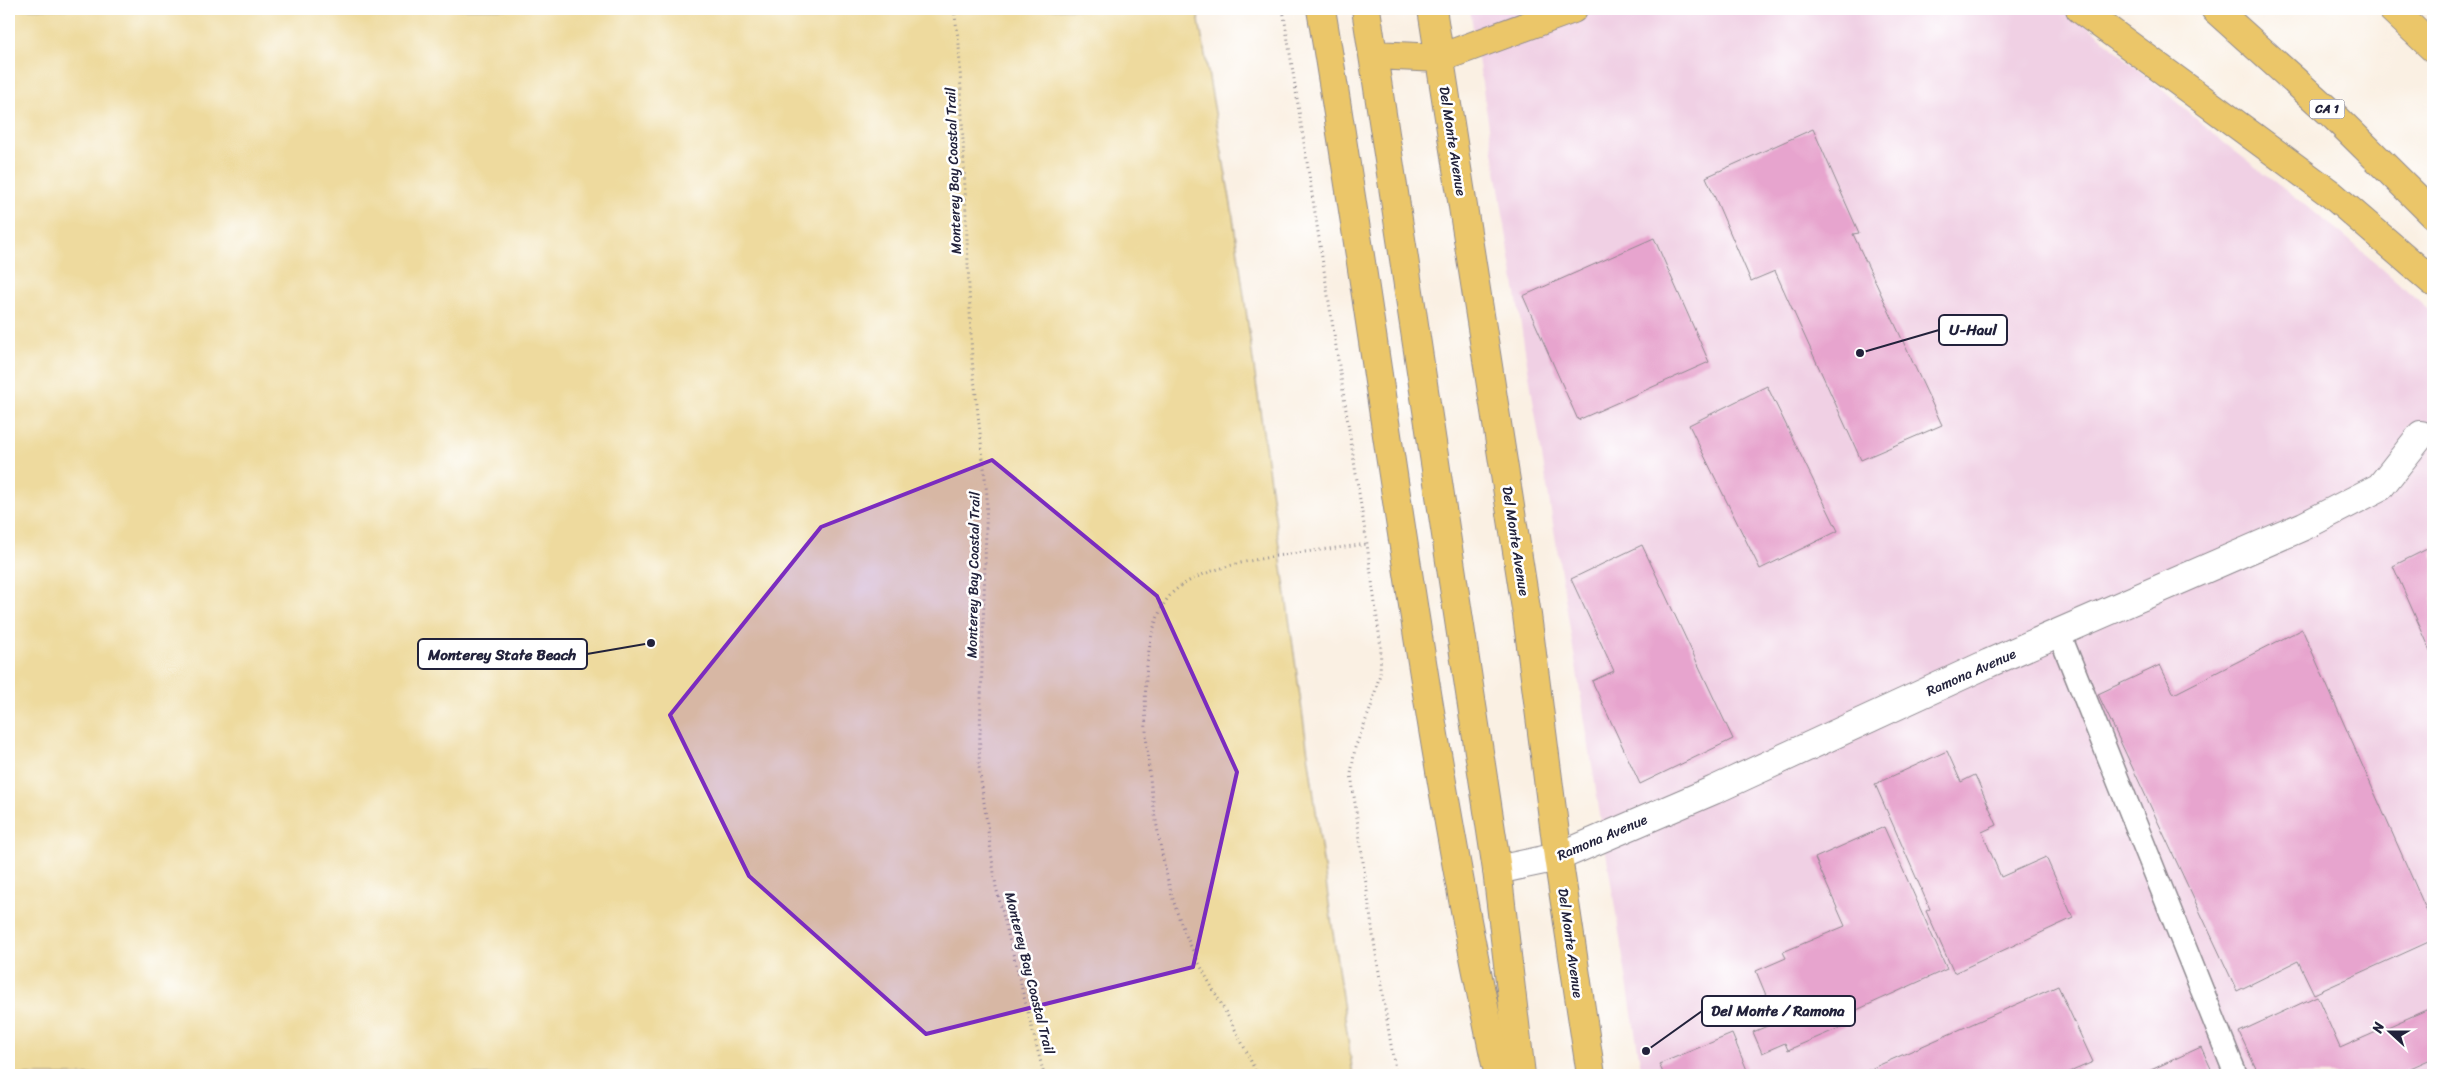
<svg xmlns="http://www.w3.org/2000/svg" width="2442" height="1084" viewBox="0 0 2442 1084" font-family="Sriracha,sans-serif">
<rect width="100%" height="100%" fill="#fff"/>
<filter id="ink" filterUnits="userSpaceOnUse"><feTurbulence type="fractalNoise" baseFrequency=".02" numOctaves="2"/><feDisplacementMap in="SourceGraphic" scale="10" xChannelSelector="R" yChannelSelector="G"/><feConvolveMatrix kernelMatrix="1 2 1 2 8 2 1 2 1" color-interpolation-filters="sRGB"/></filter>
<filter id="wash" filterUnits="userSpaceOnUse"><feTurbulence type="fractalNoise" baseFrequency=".0096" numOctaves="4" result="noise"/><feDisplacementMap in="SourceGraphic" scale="20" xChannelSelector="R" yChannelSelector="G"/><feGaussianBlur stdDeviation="1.12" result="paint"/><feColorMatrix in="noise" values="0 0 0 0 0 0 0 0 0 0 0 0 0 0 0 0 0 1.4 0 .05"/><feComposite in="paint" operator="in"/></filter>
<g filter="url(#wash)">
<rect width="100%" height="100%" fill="#faf0e3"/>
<path fill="#f0d0e4" d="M1470 9H2068L2223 142 2341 233 2433 313V1075H1642Z"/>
<path fill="#eeda9e" stroke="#887e6c" d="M9 9H1197L1232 210 1353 1075H9Z"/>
<g id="blocks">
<path fill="#e7a4ce" d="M1813 129 1859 233 1853 234 1942 425 1861 460 1775 271 1751 281 1706 177Z
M1654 238 1709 362 1578 420 1523 296Z
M1767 386 1838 531 1760 569 1689 425Z
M1642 545 1733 739 1640 784 1592 681 1614 671 1571 579Z
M2433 546V656L2393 566Z
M2302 629 2433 925V940L2314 994 2298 961 2237 991 2098 694 2160 665 2174 694Z
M1947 751 1961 782 1975 775 1997 825 1982 832 2001 877 2046 857 2073 918 1954 973 1926 911 1930 909 1875 784Z
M1884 827 1947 969 1848 1014 1851 1023 1788 1050 1785 1043 1762 1053 1753 1032 1777 1022 1756 971 1786 958 1783 952 1845 926 1815 858Z
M2058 986 2093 1062 2063 1075H1857Z
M2317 996 2340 1048 2433 1007V1058L2395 1075H2259L2239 1032Z
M1732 1034 1747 1070 1735 1075H1664L1659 1064Z
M2201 1047 2214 1075H2140Z"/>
</g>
</g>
<g filter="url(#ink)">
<use href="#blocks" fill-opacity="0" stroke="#8e898f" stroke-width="1"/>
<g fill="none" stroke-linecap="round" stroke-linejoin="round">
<defs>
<path id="service" d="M2059 633 2236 1075"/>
<path id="minor" d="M1497 870 1558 857 1714 790 1989 663 2304 526 2380 487 2421 435"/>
<path id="primary" d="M1366 9 1497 870 1521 1075
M1432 9 1527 615 1558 857 1591 1075
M1374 55 1440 58 1573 9"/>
<path id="motorway" d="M1321 9C1380 360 1421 716 1496 1064L1501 1075
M2080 9 2331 194 2433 282
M2215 9 2335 117 2433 214
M2392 9 2433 48"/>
</defs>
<use href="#service" stroke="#8e898f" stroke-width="25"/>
<use href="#minor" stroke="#8e898f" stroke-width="30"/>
<use href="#primary" stroke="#8e898f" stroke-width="30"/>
<use href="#motorway" stroke="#8e898f" stroke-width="30"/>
<path stroke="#8e898f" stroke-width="3" stroke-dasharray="1 4" stroke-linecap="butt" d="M954 9 959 44 972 360 987 495 979 767 996 887 1044 1075
M1283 9 1367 544 1381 648 1380 674 1371 707 1355 748 1351 774 1374 942 1396 1075
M1257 1075C1233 1017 1194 966 1175 906 1155 843 1118 632 1178 588 1220 557 1314 552 1367 544"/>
<use href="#service" stroke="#fff" stroke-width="22"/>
<use href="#minor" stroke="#fff" stroke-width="28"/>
<use href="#primary" stroke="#ebc669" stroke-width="28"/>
<use href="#motorway" stroke="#ebc669" stroke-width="28"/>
</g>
</g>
<path fill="#7b2cbf" fill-opacity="0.2" stroke="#7b2cbf" stroke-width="4" stroke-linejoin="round" d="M992 460 1157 596 1237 772 1193 967 926 1034 749 876 670 715 821 527Z"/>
<g text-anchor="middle" stroke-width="5" stroke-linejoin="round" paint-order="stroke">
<rect fill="#fff" stroke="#646476" stroke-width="1" x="2309.5" y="99.5" width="35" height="19" rx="4"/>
<g font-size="12" font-weight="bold" fill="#22223b">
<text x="2327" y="113">CA 1</text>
</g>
<g font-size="14" fill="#22223b" stroke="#fff">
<text transform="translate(1453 141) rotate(81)" y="5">Del Monte Avenue</text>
<text transform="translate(953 171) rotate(-92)" y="5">Monterey Bay Coastal Trail</text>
<text transform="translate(1516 541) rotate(81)" y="5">Del Monte Avenue</text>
<text transform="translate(973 575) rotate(-89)" y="5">Monterey Bay Coastal Trail</text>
<text transform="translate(1971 672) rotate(-24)" y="5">Ramona Avenue</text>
<text transform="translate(1602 837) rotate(-23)" y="5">Ramona Avenue</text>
<text transform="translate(1571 943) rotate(82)" y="5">Del Monte Avenue</text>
<text transform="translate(1030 973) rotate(76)" y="5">Monterey Bay Coastal Trail</text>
</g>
</g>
<path fill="none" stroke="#22223b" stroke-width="2" d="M1860 353L1939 330M651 643L587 654M1646 1051L1702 1011"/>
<g fill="#22223b" stroke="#fff" stroke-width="2">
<circle cx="1860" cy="353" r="5"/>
<circle cx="651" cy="643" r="5"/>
<circle cx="1646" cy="1051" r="5"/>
</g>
<g fill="#fff" stroke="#22223b" stroke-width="2">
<rect x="1939" y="315" width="68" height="30" rx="5"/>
<rect x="418" y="639" width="169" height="30" rx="5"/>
<rect x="1702" y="996" width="153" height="30" rx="5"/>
</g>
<g font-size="15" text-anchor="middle" font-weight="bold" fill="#22223b">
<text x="1973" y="335">U-Haul</text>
<text x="502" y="660">Monterey State Beach</text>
<text x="1778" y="1016">Del Monte / Ramona</text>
</g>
<rect width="2442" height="1084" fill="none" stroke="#fff" stroke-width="30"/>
<g transform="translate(2390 1032) rotate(291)" stroke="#ffffff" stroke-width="4" paint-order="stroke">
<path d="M0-4L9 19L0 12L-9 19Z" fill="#22223b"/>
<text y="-8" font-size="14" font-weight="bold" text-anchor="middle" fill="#22223b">N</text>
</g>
</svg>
